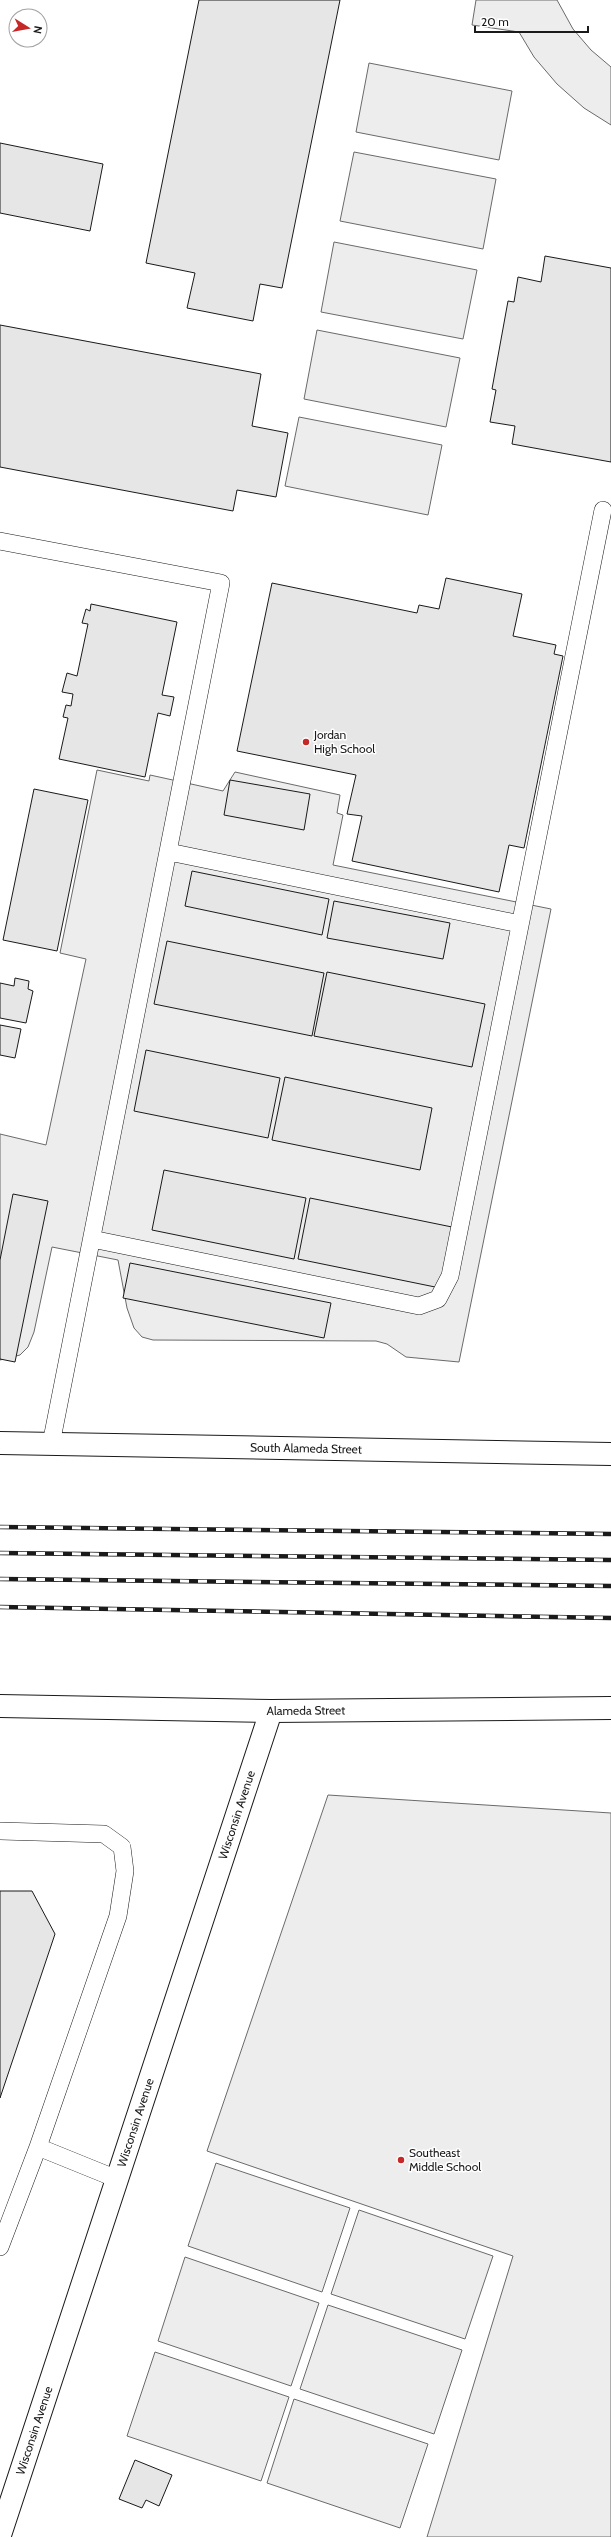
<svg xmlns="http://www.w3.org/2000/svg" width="611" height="2537" viewBox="0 0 611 2537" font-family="Cabin,sans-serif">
<rect width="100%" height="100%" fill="#fff"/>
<path fill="#ededed" stroke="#6a6a6a" d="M476 0H557L573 29 591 50 611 67V125L584 108 557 84 534 57 519 32 472 25Z
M369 63 512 91 499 160 356 132Z
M354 152 496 179 483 249 340 221Z
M334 242 477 270 463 339 321 312Z
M317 330 460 358 446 427 304 399Z
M299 417 442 445 428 515 285 486Z
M97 770 149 781 150 775 223 791 235 772 340 795 337 813 343 815 333 865 551 909 459 1362 406 1357 387 1344 376 1341 153 1340 142 1337 134 1328 127 1308 118 1260 52 1247 34 1332 28 1347 20 1355 0 1360V1134L46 1145 86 959 60 953Z
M328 1795 611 1813V2537H427L513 2256 207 2151Z
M216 2163 350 2208 322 2292 188 2246Z
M359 2210 493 2256 465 2339 331 2294Z
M185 2257 319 2303 291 2386 158 2341Z
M328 2305 462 2350 434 2434 300 2389Z
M155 2352 289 2397 261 2481 127 2436Z
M294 2399 428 2444 400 2528 267 2483Z"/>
<path fill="#e6e6e6" stroke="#1a1a1a" d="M199 0H340L282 288 260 284 253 321 187 308 195 273 146 263Z
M0 143 103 164 90 231 0 213Z
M545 256 611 268V462L512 444 515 426 490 422 496 390 492 389 508 301 514 302 518 277 541 282Z
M0 325 261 374 252 426 288 433 276 497 237 490 233 511 0 467Z
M446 578 522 594 513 636 556 645 554 654 563 656 524 848 509 845 499 892 352 861 362 816 347 814 356 775 237 751 272 583 417 613 419 605 439 609Z
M91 604 177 622 162 695 174 697 170 716 158 713 145 777 59 759 68 718 63 717 66 705 71 706 73 694 62 692 67 673 77 676 88 624 82 623 86 609 90 611Z
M230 780 310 794 304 830 224 815Z
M34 789 88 800 57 951 3 940Z
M192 871 329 899 322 935 185 906Z
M334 901 450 923 443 959 327 938Z
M167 941 324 973 312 1036 154 1004Z
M327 972 485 1004 472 1067 314 1036Z
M15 978 29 981 28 989 33 991 26 1023 0 1018V983L14 986Z
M0 1025 21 1029 15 1058 0 1055Z
M146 1050 280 1078 268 1138 134 1111Z
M285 1077 432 1108 420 1170 272 1140Z
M164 1170 306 1198 294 1259 152 1230Z
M13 1194 48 1201 15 1362 0 1359V1260Z
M310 1198 452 1227 440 1288 298 1259Z
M130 1263 331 1303 324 1338 123 1298Z
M0 1891H32L55 1934 0 2098Z
M135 2460 172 2475 159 2506 146 2500 142 2508 119 2499Z"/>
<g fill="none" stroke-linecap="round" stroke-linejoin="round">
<defs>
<path id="lane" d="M0 541 221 583 51 1444
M169 852 520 924
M92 1239 419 1306 438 1299 450 1276 603 510
M0 1831 104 1834 122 1847 125 1871 118 1916 38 2147 0 2247
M38 2147 117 2179"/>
<g id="street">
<path id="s1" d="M0 2535 271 1711"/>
</g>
<g id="secondary">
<path id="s2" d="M0 1706 271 1711 611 1708"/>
</g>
<g id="primary">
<path id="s3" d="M0 1443 611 1454"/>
</g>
</defs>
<use href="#lane" stroke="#1a1a1a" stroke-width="18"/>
<use href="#street" stroke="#1a1a1a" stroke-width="24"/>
<use href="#secondary" stroke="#1a1a1a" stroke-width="24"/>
<use href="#primary" stroke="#1a1a1a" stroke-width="24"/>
<use href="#lane" stroke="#fff" stroke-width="17"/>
<use href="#street" stroke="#fff" stroke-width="22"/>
<use href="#secondary" stroke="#fff" stroke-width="22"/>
<use href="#primary" stroke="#fff" stroke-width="22"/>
<defs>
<path id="rail" d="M0 1527 611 1534
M0 1553 611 1560
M0 1579 611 1586
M0 1607 611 1618"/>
</defs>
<use href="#rail" stroke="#1a1a1a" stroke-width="4.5"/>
<use href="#rail" stroke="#fff" stroke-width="3" stroke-dasharray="9" stroke-linecap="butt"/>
</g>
<g fill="#c62828" stroke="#fff" stroke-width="1.5">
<circle cx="306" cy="742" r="4"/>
<circle cx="401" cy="2160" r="4"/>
</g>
<g text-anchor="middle" stroke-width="3" stroke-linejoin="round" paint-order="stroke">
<g font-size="12" fill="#1a1a1a" stroke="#fff" text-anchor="start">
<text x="314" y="739">Jordan<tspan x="314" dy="14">High School</tspan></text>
<text x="409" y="2157">Southeast<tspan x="409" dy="14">Middle School</tspan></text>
</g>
<g font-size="12" fill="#1a1a1a" stroke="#fff">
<text dy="4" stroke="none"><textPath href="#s3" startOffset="306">South Alameda Street</textPath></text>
<text dy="4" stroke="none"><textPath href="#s2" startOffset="306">Alameda Street</textPath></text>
<text dy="4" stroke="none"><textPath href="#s1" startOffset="758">Wisconsin Avenue</textPath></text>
<text dy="4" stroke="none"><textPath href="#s1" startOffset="434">Wisconsin Avenue</textPath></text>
<text dy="4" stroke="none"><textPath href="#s1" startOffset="110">Wisconsin Avenue</textPath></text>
</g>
</g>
<g transform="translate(28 28) rotate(101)"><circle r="19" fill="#ffffff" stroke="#a3a3a3"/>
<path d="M0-3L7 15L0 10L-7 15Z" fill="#c62828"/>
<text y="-6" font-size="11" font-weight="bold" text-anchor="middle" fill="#1a1a1a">N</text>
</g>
<path d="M475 26v6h113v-6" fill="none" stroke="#1a1a1a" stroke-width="2"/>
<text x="481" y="26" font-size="12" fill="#1a1a1a" stroke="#ffffff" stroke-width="3" paint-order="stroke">20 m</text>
</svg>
